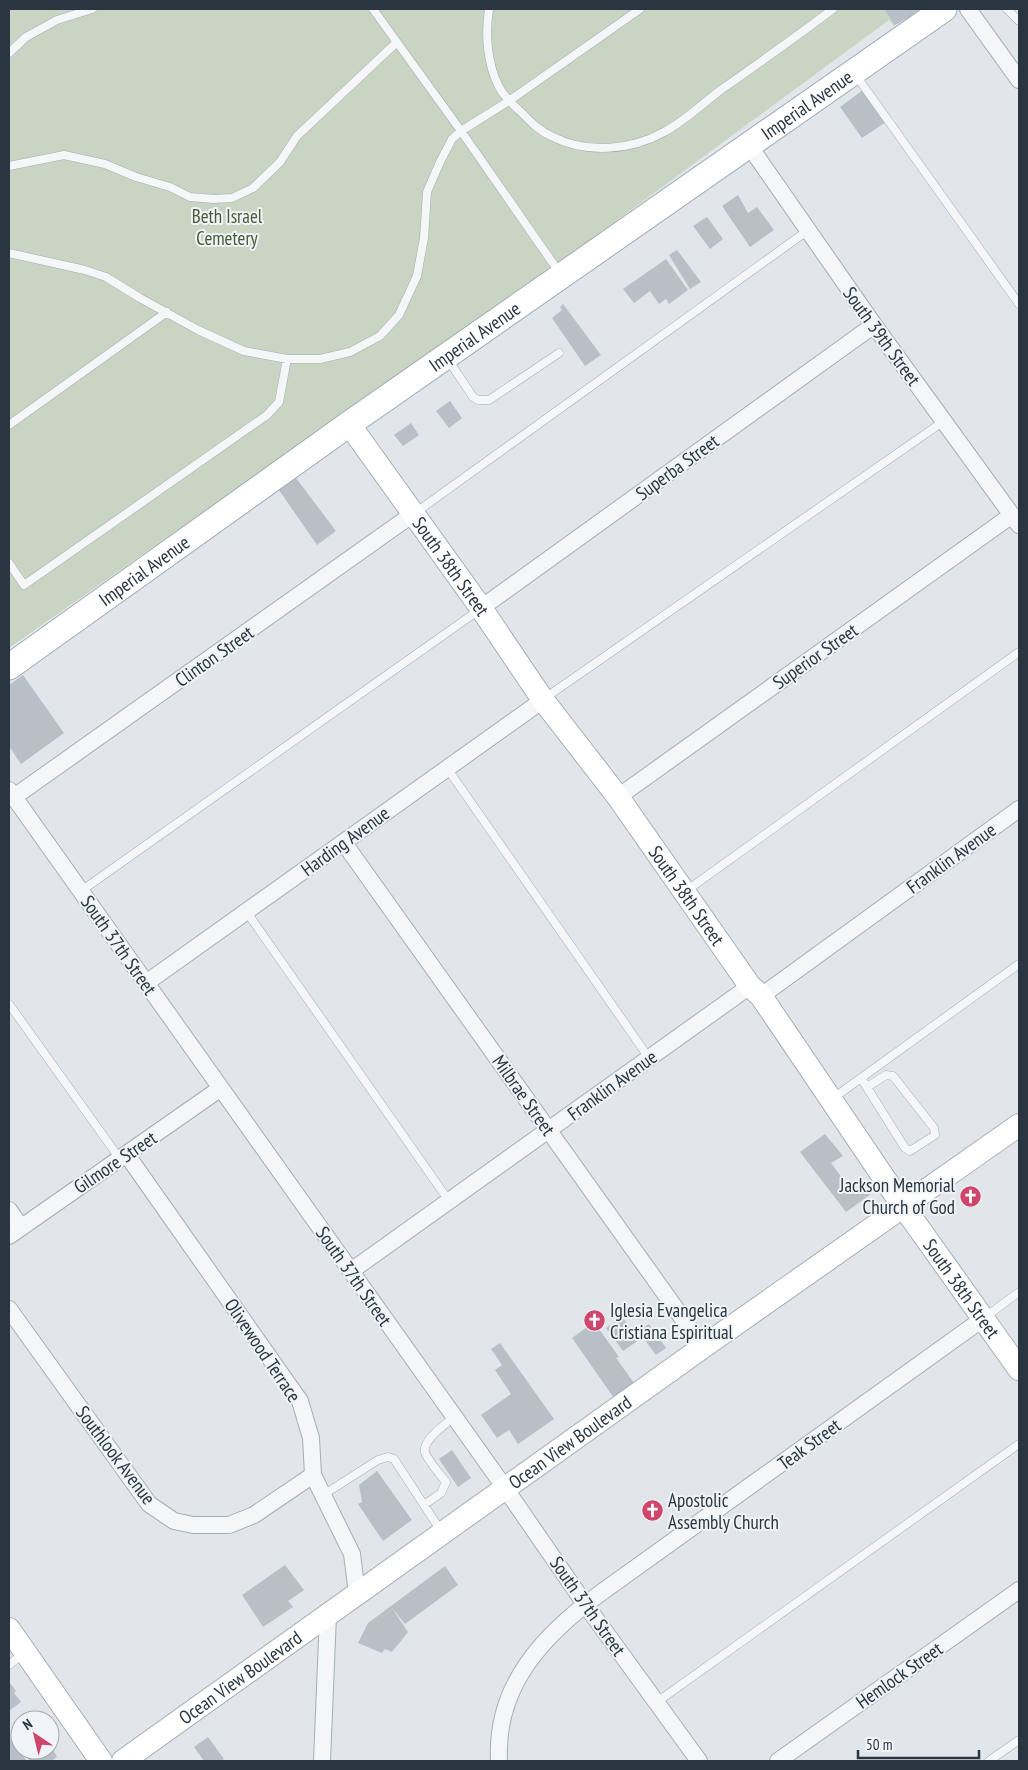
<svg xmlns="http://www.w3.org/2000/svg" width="1028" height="1770" viewBox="0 0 1028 1770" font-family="'PT Sans Narrow',sans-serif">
<rect width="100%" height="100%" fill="#e1e6ea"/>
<path fill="#c9d4c2" d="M9 9H919L894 26 889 20 567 257 9 648Z"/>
<path fill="#b8bfc7" d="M884 9H920L906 20V19L895 25Z
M863 90 886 122 862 138 840 107Z
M738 195 748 213 757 207 774 230 750 247 722 206Z
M707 217 723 239 710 249 693 226Z
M677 250 701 282 690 289 669 255Z
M666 259 688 290 669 304 666 299 659 304 650 291 634 303 623 289Z
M563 304 601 355 585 366 552 318 562 310 560 307Z
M450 401 462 418 449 428 436 411Z
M411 423 419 435 403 446 394 435Z
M296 478 336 531 317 545 279 490Z
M23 675 64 733 21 764 9 746V685Z
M825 1134 843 1156 831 1163 854 1194 864 1186 871 1194 846 1212 800 1152Z
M622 1317 639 1340 623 1351 606 1328Z
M594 1322 619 1357 616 1358 634 1383 614 1398 572 1338Z
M649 1324 666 1348 656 1355 638 1331Z
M500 1343 554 1419 518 1444 509 1430 497 1438 481 1415 511 1394 495 1370 502 1365 491 1349Z
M452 1450 471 1478 458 1487 439 1459Z
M377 1471 412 1520 383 1541 358 1504 362 1502 359 1485Z
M285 1565 304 1590 288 1601 293 1607 263 1627 242 1595Z
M445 1566 458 1585 405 1624 392 1608 408 1632 392 1652 385 1649 382 1653 358 1643 368 1623Z
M10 1683 16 1691 14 1693 21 1702 9 1711V1684Z
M9 1737 27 1761H9Z
M208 1737 224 1759 221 1761H204L194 1747Z
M51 1746 57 1757 51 1761H30L25 1754 29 1750H50Z"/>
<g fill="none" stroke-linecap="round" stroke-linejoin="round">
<defs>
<path id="lane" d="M373 9 461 131 559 272
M489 9C485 34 487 63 499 87 504 97 513 105 521 112 530 121 539 131 551 136 586 154 630 151 664 132 685 121 703 103 722 89 759 63 796 37 833 9
M1007 9 1019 21
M9 53 26 37 57 20 92 9
M855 74 1019 304
M9 166 64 155 105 164 136 177 170 187 190 197 214 199 232 198 253 188 280 162 297 136 396 43
M9 253 85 270 106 277 140 298 198 330 244 351 287 359H320L350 352 380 336 399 315 417 276 424 238 427 192 440 162 452 139 461 131 509 101 640 9
M447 358 473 397 478 400H489L559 353
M9 425 167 312
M415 513 807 231
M9 563 24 585 267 415 279 402 287 359
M545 698 944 421
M447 768 649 1058
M81 891 479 610
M686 891 1019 652
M246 911 449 1201
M9 1004 120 1159
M861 1078 905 1148 910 1151 935 1135 934 1128 893 1076 886 1075 867 1087
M832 1099 1019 964
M984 1318 1019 1292
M323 1495 378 1460 388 1457 394 1459 441 1531
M424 1505 441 1493 446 1482C440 1474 428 1461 425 1452 422 1440 446 1424 454 1417
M9 1665 23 1654
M657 1702 1019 1444
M989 1761 1019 1740"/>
<path id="street" d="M968 9 1019 80
M748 144 874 325 1019 525
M481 608 874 325
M9 790 505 1488 585 1604 699 1761
M14 797 413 514
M618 797 1012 515
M344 843 703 1347
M146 983 543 700
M761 996 1019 809
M127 1155 300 1401 311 1438 313 1475 352 1554 357 1594
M9 1210 21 1227
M9 1236 221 1088
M351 1271 750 986
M9 1309 149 1504 174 1521 193 1525H229L254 1515 313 1475
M322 1761 328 1615
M499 1761C495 1685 544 1634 602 1592L984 1318
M778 1761 1019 1590"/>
<g id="secondary">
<path id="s1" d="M349 424 481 608 543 700 618 797 750 986 761 996 903 1206 1019 1369"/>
<path d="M9 1629 101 1761"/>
<path id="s2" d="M123 1761 703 1347 1019 1125"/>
</g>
<g id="primary">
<path id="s3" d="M9 667 349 424 944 9"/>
</g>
</defs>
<use href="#lane" stroke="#a6adb4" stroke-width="9"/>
<use href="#street" stroke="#a6adb4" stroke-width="18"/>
<use href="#secondary" stroke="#a6adb4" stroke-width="24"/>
<use href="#primary" stroke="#a0abb5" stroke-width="27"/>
<use href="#lane" stroke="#f4f6f8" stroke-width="8"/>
<use href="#street" stroke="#f4f6f8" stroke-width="16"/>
<use href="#secondary" stroke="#fff" stroke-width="22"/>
<use href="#primary" stroke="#fff" stroke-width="25"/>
</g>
<defs>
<symbol id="church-disc" viewBox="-11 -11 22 22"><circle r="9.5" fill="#cf466d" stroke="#f1f4f7"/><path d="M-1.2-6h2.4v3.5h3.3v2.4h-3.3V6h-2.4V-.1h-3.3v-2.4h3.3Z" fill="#fff"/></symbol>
</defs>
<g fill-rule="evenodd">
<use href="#church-disc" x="958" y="1184" width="25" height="25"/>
<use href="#church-disc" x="582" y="1308" width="25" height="25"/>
<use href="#church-disc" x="640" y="1498" width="25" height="25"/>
</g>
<g text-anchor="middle" stroke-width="4" stroke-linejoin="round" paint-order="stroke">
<g font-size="19" fill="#293541" stroke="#f1f4f7">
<text dy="7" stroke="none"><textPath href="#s3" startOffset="976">Imperial Avenue</textPath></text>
<text dy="7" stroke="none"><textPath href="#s3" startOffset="571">Imperial Avenue</textPath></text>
<text transform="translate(882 336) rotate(54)" y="7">South 39th Street</text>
<text transform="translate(677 467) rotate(-36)" y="7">Superba Street</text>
<text dy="7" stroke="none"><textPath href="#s1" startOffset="175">South 38th Street</textPath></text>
<text dy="7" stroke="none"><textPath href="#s3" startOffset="166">Imperial Avenue</textPath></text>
<text transform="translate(214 656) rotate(-35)" y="7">Clinton Street</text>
<text transform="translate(815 656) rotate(-35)" y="7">Superior Street</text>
<text transform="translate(345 841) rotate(-36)" y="7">Harding Avenue</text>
<text transform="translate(951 858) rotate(-36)" y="7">Franklin Avenue</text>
<text dy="7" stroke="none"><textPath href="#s1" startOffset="580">South 38th Street</textPath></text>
<text transform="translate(119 945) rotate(55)" y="7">South 37th Street</text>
<text transform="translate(612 1085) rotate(-36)" y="7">Franklin Avenue</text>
<text transform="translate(524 1095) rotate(55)" y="7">Milbrae Street</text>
<text transform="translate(115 1162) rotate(-34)" y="7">Gilmore Street</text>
<text transform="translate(354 1276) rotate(55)" y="7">South 37th Street</text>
<text dy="7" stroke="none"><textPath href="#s1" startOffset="1060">South 38th Street</textPath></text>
<text transform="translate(263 1350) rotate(56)" y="7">Olivewood Terrace</text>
<text dy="7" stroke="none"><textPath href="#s2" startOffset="549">Ocean View Boulevard</textPath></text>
<text transform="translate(809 1444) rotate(-36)" y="7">Teak Street</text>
<text transform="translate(116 1455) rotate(53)" y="7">Southlook Avenue</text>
<text transform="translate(588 1606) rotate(55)" y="7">South 37th Street</text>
<text transform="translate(899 1675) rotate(-35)" y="7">Hemlock Street</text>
<text dy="7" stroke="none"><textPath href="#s2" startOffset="144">Ocean View Boulevard</textPath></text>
</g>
<g font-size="19" fill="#435d36" stroke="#f1f4f7">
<text x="227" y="223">Beth Israel<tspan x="227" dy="22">Cemetery</tspan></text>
</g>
<g font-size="19" fill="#293541" stroke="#f1f4f7" text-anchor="start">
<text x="955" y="1192" text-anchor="end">Jackson Memorial<tspan x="955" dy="22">Church of God</tspan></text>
<text x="610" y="1317">Iglesia Evangelica<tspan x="610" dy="22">Cristiana Espiritual</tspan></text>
<text x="668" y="1507">Apostolic<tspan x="668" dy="22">Assembly Church</tspan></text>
</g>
</g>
<rect width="1028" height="1770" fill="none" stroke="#293541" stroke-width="20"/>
<g transform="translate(35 1735) rotate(325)"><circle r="24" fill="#f1f4f7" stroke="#a1a8ae"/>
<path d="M0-4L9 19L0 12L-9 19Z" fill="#cf466d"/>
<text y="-8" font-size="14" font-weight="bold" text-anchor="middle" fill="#293541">N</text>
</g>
<path d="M858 1750v8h121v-8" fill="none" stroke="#293541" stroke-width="2.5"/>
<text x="866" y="1750" font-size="15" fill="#293541" stroke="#f1f4f7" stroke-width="4" paint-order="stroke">50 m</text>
</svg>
